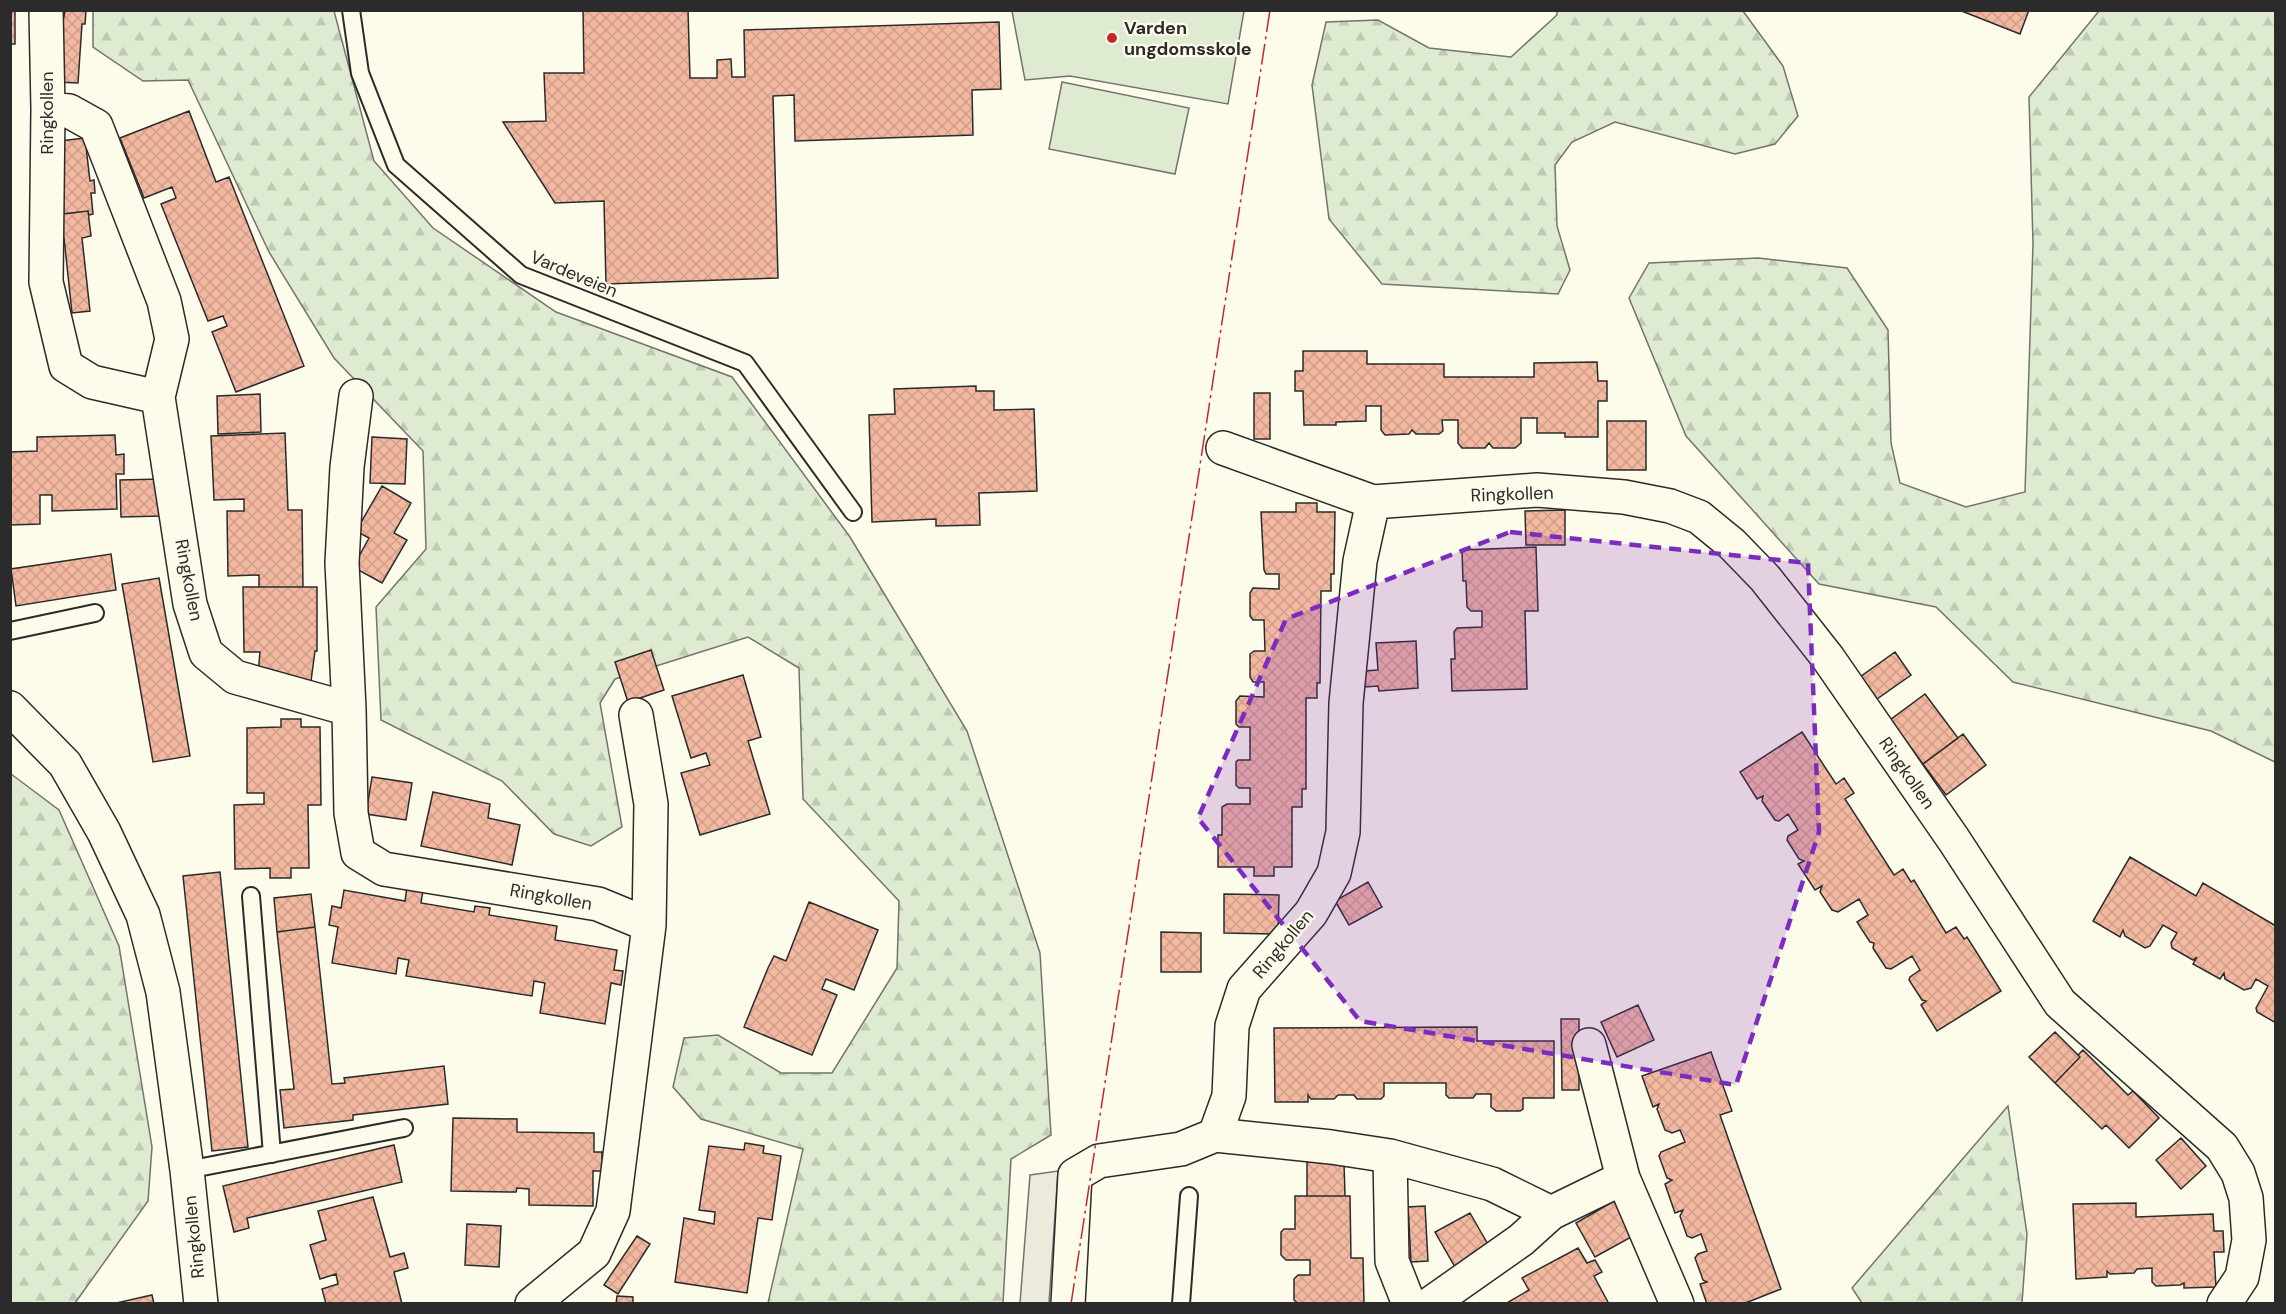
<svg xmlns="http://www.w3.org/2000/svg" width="2286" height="1314" viewBox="0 0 2286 1314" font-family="'DM Sans',sans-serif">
<defs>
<pattern id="forest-firs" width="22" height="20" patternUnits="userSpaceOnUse" patternTransform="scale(1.5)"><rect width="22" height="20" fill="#deebd1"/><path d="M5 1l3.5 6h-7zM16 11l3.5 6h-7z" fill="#bfcab4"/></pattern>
<pattern id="building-cross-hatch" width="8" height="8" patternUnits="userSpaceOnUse" patternTransform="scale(1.5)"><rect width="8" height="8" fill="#f2b8a0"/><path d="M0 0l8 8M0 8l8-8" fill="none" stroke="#d09e8a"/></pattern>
</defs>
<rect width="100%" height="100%" fill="#fdfbea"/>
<path fill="url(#forest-firs)" stroke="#74746e" stroke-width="1.5" d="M93 11H334L374 161 433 228 556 312 732 377 850 537 967 731 1040 953 1051 1135 1011 1159 1003 1303H768L803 1149 701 1119 673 1087 684 1038 718 1035 781 1073H832L897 968 899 901 803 799 799 668 748 637 615 679 600 703 622 827 591 846 554 834 502 781 381 720 376 607 426 549 423 451 334 358 269 252 188 80 143 81 93 47Z
M1557 11H1743L1783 66 1798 116 1775 144 1735 154 1615 122 1572 142 1555 165 1557 226 1570 270 1558 294 1382 284 1329 219 1312 85 1326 22 1378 20 1429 48 1511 57 1557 15Z
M2099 11H2275V762L2211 731 2013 682 1936 607 1819 584 1686 436 1629 298 1649 263 1758 258 1847 268 1888 330 1891 443 1900 483 1966 507 2025 492 2033 244 2029 97Z
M11 774 59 810 119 946 152 1147 148 1201 75 1303H11Z
M2008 1106 2027 1234 2022 1303H1862L1852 1288Z"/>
<path fill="#deebd1" stroke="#74746e" stroke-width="1.5" d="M1012 11H1244L1228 104 1070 76 1025 80Z
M1062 82 1189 108 1175 174 1049 149Z"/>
<path fill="#eceadb" stroke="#74746e" stroke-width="1.5" d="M1058 1171 1049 1303H1020L1030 1175Z"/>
<path fill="url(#building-cross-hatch)" stroke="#2b2b2b" stroke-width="1.5" d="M10 10H15V44H10Z
M65 10H86L85 24H82L78 83 57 82 61 17H64Z
M583 10H688L690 78H717V60L731 59 732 77H745L744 30 999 22 1001 89 972 90 973 135 795 141 794 95 773 96 778 278 606 284 604 201 555 203 503 122 546 121 544 73H584Z
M1959 10H2029L2020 34Z
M189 111 216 182 229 177 304 366 236 392 212 332 227 326 223 316 208 321 161 204 176 198 172 187 144 198 120 138Z
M85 138 90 181 94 180 95 193H91L93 214 89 215 88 211 62 214 51 142Z
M88 211 91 236 82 238 90 311 72 313 64 238 58 239 55 215Z
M1303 351H1367V364H1444V377H1534V363L1597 362 1598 381H1607V401H1598V437H1565V433H1537V418H1521V443L1515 448H1493L1489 443 1485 448H1462L1458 443V420H1442L1443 431 1439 434H1416L1412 430 1409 434 1385 435 1381 430V406H1366V421L1336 422V425H1304L1303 391H1295V371H1303Z
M976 386V391H994V410L1034 409 1037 491 979 493 980 525 936 526V519L872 522 869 415 895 414 894 389Z
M1254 393H1270V439H1254Z
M260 394 261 432 218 434 217 396Z
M1607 421H1646V470H1607Z
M285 433 288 510H302L303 587H259V575L228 576 227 511H244V499L214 500 211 436Z
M115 435 116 455 124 454V474H116L117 509 52 511V495H40V524L10 525V452L37 451V437Z
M372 437 407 439 405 484 370 483Z
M161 479 162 516 121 517 120 480Z
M382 486 411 503 394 533 407 540 382 583 353 567 369 538 356 531Z
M1296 503H1317V512H1335L1334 574H1331V591H1321L1320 683H1317V698H1306V789H1302V807H1292V867H1274V876H1254V867H1218V835H1222V807L1227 804H1250V788H1239L1236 785V762L1238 760H1250V727H1239L1236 724V701L1240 696 1264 697V682H1253L1250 677V654L1254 651H1265L1264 620H1253L1250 616V593L1253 588 1279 589V574H1266L1264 570 1261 512H1296Z
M1565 510V545H1526L1525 511Z
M1536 547 1538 611H1525L1527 689 1452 691 1451 659H1455L1454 632 1457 628 1482 627V611H1471L1467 607 1466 581H1463L1462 550Z
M111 554 116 590 16 606 11 569Z
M159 578 190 756 153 762 122 584Z
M243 587H317V651H315L311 681 258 674 260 652H244Z
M1416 641 1418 688 1379 691 1378 686 1365 687 1364 671 1378 670 1376 643Z
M651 650 664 690 628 702 615 662Z
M1895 652 1911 675 1877 699 1860 677Z
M743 675 761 737 748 741 770 814 700 835 681 773 710 765 706 753 691 758 672 696Z
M1925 694 1958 738 1923 764 1890 720Z
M281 719H301V727H320L321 805H308L309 868H291V878H270V868L235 869 234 805 264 804V793H247V728L281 727Z
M1802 732 1836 784 1844 778 1854 793 1845 799 1894 875 1903 869 1911 882 1914 880 1946 933 1956 927 1964 939 1967 937 2001 991 1937 1031 1921 1005 1926 1001 1922 1000 1909 980 1910 977 1920 970 1912 956 1891 969 1886 968 1873 948 1874 943 1870 942 1857 922 1868 915 1859 899 1838 912 1832 910 1820 892 1822 886 1815 890 1798 864 1804 861 1799 859 1787 840 1788 836 1798 830 1788 814 1779 821 1775 820 1762 801 1763 796 1757 799 1740 772Z
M1963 734 1986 765 1946 795 1923 764Z
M372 777 412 783 406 820 366 814Z
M433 792 490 804 488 818 520 825 512 865 421 846Z
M2130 857 2196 896 2203 883 2276 926V1023L2257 1012 2256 1008 2268 986 2256 979 2251 988 2244 990 2225 979 2224 973 2220 979 2193 964 2197 957 2193 960 2172 948 2171 943 2177 933 2163 925 2150 946 2145 948 2125 936 2123 930 2120 937 2093 921Z
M220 872 248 1147 212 1151 183 876Z
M1368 882 1382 907 1349 925 1335 901Z
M407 887 423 890 421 903 474 912 475 906 490 908 489 915 557 926 555 940 617 950 614 970 623 971 621 985 611 983 605 1024 540 1013 545 983 534 981 532 996 406 976 409 960 398 958 396 974 332 963 338 927 329 925 332 906 341 908 344 890 405 901Z
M311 894 315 927 277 932 274 898Z
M1224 894 1279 895 1278 934 1224 933Z
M809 902 878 930 854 990 826 979 822 989 837 995 812 1055 744 1027 768 968 774 956 786 961Z
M315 927 332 1084 345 1083 344 1078 444 1066 448 1104 353 1115V1120L284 1128 280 1090 294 1089 277 932Z
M1161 932 1201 933V972H1161Z
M1638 1005 1654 1040 1617 1057 1601 1022Z
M1561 1019H1579V1090H1562Z
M1477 1027V1041H1554V1098H1523V1109L1520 1111H1496L1491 1107V1094H1476L1473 1098H1449L1446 1095V1083H1384V1096L1381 1099H1357L1354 1095H1338L1334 1099H1311L1308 1095V1102H1275L1274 1028Z
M2055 1032 2080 1057 2055 1083 2029 1057Z
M2083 1050 2128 1095 2133 1091 2159 1118 2129 1148 2106 1125 2102 1129 2055 1083 2080 1057 2078 1055Z
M1711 1052 1732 1111 1720 1115 1781 1289 1743 1304H1707L1700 1284 1707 1282 1703 1280 1695 1258 1698 1254 1707 1251 1701 1234 1692 1238 1687 1236 1680 1216 1683 1210 1675 1213 1665 1184 1672 1180 1667 1178 1659 1156 1661 1152 1685 1142 1680 1130 1672 1133 1665 1130 1657 1109 1659 1104 1653 1107 1642 1076Z
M453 1118 517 1119V1132L594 1133V1152H602V1171H593V1206L529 1205V1189L517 1188 516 1192 451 1191Z
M2181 1138 2206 1166 2181 1189 2156 1160Z
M745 1143 764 1146 763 1153 781 1156 772 1220 758 1218 747 1293 675 1282 684 1218 714 1224 715 1212 699 1210 709 1146 744 1150Z
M394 1145 402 1182 247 1218 249 1228 234 1232 223 1186Z
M1307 1162H1344L1345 1196H1307Z
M1295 1196H1350L1351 1258H1363L1364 1304H1299L1294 1300V1279L1298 1275H1310V1260H1286L1281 1255V1232L1284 1229H1295Z
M373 1197 390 1257 404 1253 408 1268 394 1272 402 1304H326L322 1289 338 1284 336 1274 320 1279 310 1245 326 1240 318 1211Z
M1614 1201 1633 1236 1595 1257 1576 1223Z
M2136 1203V1217L2213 1214 2214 1231H2223L2224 1252H2214L2216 1287 2184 1288V1283L2180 1285 2156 1286 2152 1282V1268L2137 1269 2134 1273 2110 1274 2107 1271V1277L2076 1279 2073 1204Z
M1425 1206 1428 1261 1411 1262 1408 1207Z
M1470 1213 1490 1248 1455 1267 1435 1232Z
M467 1224 501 1226 499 1267 465 1265Z
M637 1236 650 1244 618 1294 604 1285Z
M1578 1248 1587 1263 1595 1260 1602 1272 1594 1276 1609 1304H1505L1529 1290 1522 1278Z
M152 1295 154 1304H116V1303Z
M617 1296 633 1297V1304H616Z"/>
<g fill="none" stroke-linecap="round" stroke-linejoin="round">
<defs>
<path id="service" d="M351 10 360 73 396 165 521 275 745 363 853 512
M10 631 95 613
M251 896 272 1154
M187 1170 404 1128
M1181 1304 1189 1196"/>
<path id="minor" d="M46 10 48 109 46 282 66 366 92 382 158 397 190 604 206 653 235 677 349 709 351 813 358 853 384 869 598 904 649 925
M48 109 69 111 96 126 164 301 172 339 158 397
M1223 448 1373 502 1537 490 1624 497 1670 506 1699 517 1732 544 1765 578 1828 658 1954 840 2060 1003 2222 1147 2238 1173 2246 1198 2249 1240 2242 1277 2224 1304
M10 708 65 764 104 832 143 915 163 992 187 1170 201 1304
M349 709 342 563 347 467 356 396
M1589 1045 1623 1178
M1215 1135 1331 1147 1390 1156 1492 1184 1551 1213
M1390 1156 1392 1261 1409 1304
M532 1304 594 1253 613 1211 649 925 651 804 636 715
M1068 1304 1075 1175 1099 1161 1181 1149 1215 1135 1229 1096 1232 1026 1244 989 1311 913 1334 873 1343 832 1346 703 1360 561 1373 502
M1430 1304 1521 1240 1551 1213 1623 1178 1677 1304"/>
</defs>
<use href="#service" stroke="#2b2b2b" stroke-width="20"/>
<use href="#minor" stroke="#2b2b2b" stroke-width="36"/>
<use href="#service" stroke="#fdfbea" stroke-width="16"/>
<use href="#minor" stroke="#fdfbea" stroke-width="33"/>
<path stroke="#c62828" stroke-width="1.5" stroke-dasharray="21 4.5 3 4.5" stroke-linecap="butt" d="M1071 1304 1270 10"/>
</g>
<path fill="#7b2cbf" fill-opacity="0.2" stroke="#7b2cbf" stroke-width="4.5" stroke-dasharray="12 8" stroke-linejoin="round" d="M1510 532 1808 563 1819 832 1736 1085 1360 1021 1198 818 1286 619Z"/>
<circle fill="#c62828" stroke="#fdfbea" stroke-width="2" cx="1112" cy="38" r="6"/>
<g text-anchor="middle" stroke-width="4.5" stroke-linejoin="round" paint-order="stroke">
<g font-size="18" font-weight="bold" fill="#2b2b2b" stroke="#fdfbea" text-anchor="start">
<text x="1124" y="34">Varden<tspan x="1124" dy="21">ungdomsskole</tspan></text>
</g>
<g font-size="18" fill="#2b2b2b" stroke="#fdfbea">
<text transform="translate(47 113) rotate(-90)" y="6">Ringkollen</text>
<text transform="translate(574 274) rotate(23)" y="6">Vardeveien</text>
<text transform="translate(1512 494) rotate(-2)" y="6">Ringkollen</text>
<text transform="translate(189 580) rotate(79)" y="6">Ringkollen</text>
<text transform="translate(1907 773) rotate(55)" y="6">Ringkollen</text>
<text transform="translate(551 897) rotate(10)" y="6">Ringkollen</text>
<text transform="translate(1283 944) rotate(-50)" y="6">Ringkollen</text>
<text transform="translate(194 1237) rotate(-96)" y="6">Ringkollen</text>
</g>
</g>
<rect width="2286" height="1314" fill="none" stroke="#2b2b2b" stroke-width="24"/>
</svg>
